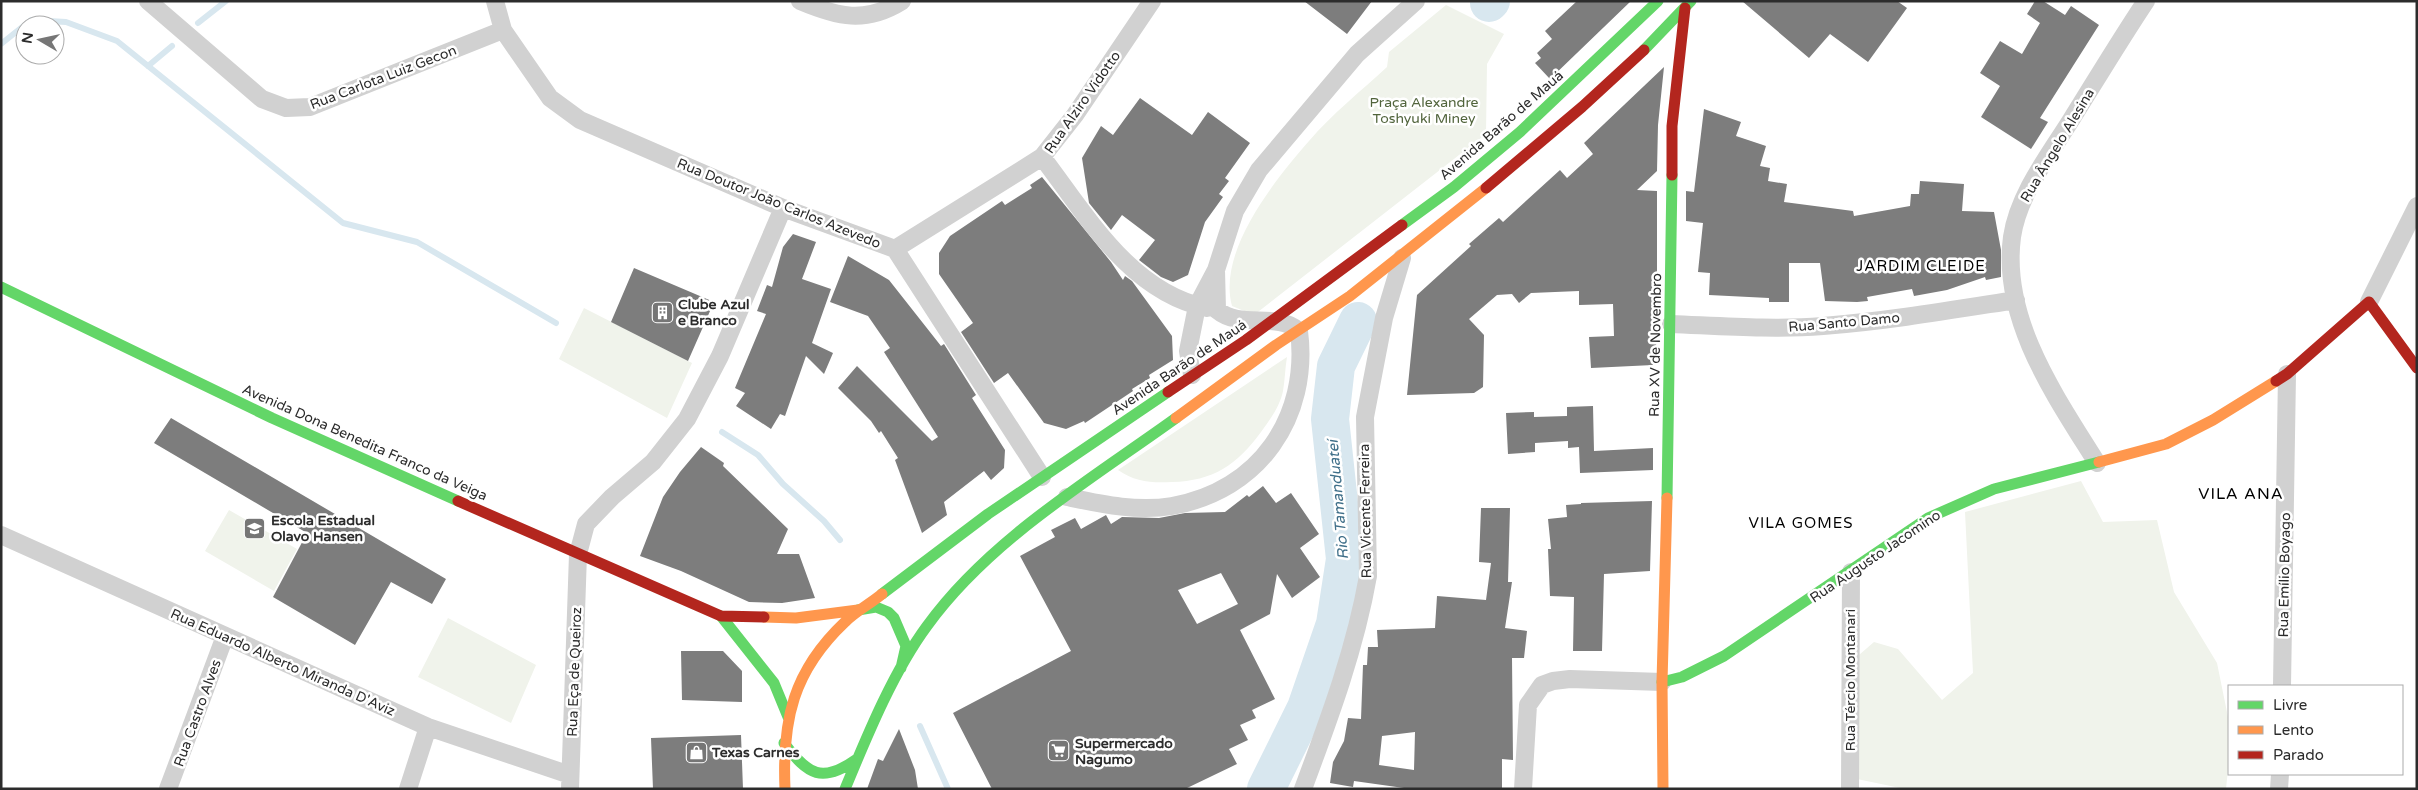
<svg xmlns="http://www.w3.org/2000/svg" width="2418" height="790" viewBox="0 0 2418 790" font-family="'Varela Round',sans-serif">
<rect width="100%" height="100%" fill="#fff"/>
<path fill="#f0f3eb" d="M1446 5 1504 34 1487 64 1486 134 1254 315 1232 306C1217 251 1275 180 1309 141 1332 114 1361 91 1387 67L1389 52Z
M584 308 692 363 667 418 559 359Z
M1287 357C1285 368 1285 380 1283 391 1280 406 1270 420 1261 432 1237 465 1213 481 1172 482 1151 483 1135 482 1118 470Z
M2081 481 2103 522 2157 520 2174 592 2217 663 2229 722V759L2226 789H1905L1857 779 1852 661 1874 642 1898 649 1942 700 1973 673 1965 512Z
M229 510 297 549 274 591 205 551Z
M448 618 536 665 511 723 418 677Z"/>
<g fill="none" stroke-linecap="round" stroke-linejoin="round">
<path stroke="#d8e7ef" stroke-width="6" d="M198 23 226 1
M1 44 31 20 66 22 117 41 343 223 417 242 556 323
M148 66 172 46
M722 432 758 455 783 484 824 521 840 540
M920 726 948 789"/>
<path stroke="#d8e7ef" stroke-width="38" d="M1489 3 1491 1
M1266 789 1306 708 1335 624 1345 559 1330 419 1336 366 1358 321"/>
</g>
<path fill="#7d7d7d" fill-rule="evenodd" d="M1304 1H1372L1347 34Z
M1577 1H1631L1550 79 1535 63 1541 58 1537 53 1552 39 1545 31Z
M1742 1H1897L1907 8 1868 62 1830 34 1809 58Z
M2035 1H2043L2065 15 2071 6 2099 25 2040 118 2048 122 2031 149 1981 117 2000 86 1980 73 2000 41 2022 54 2040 23 2027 14Z
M1664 67 1658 125 1657 171 1637 190 1657 191V324L1656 348H1653V365L1591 368 1589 337 1614 336 1613 304 1579 305V291L1531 293 1519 303 1512 294 1497 295 1469 319 1484 335 1483 387 1474 393 1407 395 1417 295 1471 246 1469 244 1499 218 1503 222 1560 170 1567 178 1593 154 1584 143Z
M1140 98 1192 135 1208 112 1250 143 1225 178 1229 181 1219 194 1223 197 1205 222 1188 275 1173 282 1161 277 1139 260 1155 240 1122 215 1111 230 1089 203 1082 158 1101 126 1113 135Z
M1704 109 1741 122 1736 136 1766 146 1760 166 1770 168 1768 181 1787 184 1784 202 1853 211 1854 216 1910 206 1911 194H1919L1920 181 1964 184 1962 211 1994 212 2001 250V277L1986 280 1985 277 1947 290 1914 296 1912 289 1867 297 1868 301 1857 302 1825 301 1820 263H1789V302H1769V298L1709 295 1710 273 1698 272 1703 223 1686 221V191L1694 192Z
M1042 177 1111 262 1123 280 1125 276 1132 281 1172 336 1173 360 1149 375 1150 378 1132 389 1133 391 1085 423 1084 421 1066 429 1044 423 1008 373 994 383 961 332 973 323 939 274V253L950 236 1002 201 1005 205 1032 188 1030 185Z
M793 234 816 242 802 279 831 289 812 343 833 353 824 374 806 356 785 416 780 414 771 429 736 406 745 393 735 388 766 314 757 311 767 285 772 287 783 247Z
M848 256 889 280 941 346 944 344 976 395 972 398 1005 450 1004 468 991 480 984 471 944 502 947 515 922 533 895 460 898 458 881 431 879 433 871 421 838 388 857 366 932 441 938 437 884 352 890 348 868 316 830 302Z
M634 268 714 302 688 361 611 322Z
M1593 406 1594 451 1653 448V470L1580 473 1579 447 1568 448V441L1535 443V452L1508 454 1506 413 1534 412V417L1567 416V407Z
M171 418 446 579 432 604 391 582 355 645 273 597 307 533 154 443Z
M701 447 724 463 723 466 788 529 777 554H799L815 598 782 603 749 602 681 571 640 556 663 497 680 472Z
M1263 486 1276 503 1291 493 1319 534 1300 548 1320 577 1292 598 1277 574 1270 614 1240 630 1275 699 1252 710 1256 718 1240 725 1248 740 1229 749 1237 764 1185 789H992L953 713 1071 651 1020 556 1055 537 1051 530 1075 518 1081 529 1106 515 1111 524 1122 517 1159 518 1185 513 1225 512 1247 495 1249 497ZM1221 573 1238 604 1197 624 1178 590Z
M1652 501 1650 571 1604 574 1602 651H1573L1574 597 1550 596 1548 549H1551L1548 519 1567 517 1566 505 1581 504V503Z
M1481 508H1510L1508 582H1512L1505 628 1527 631 1524 658H1512L1513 760 1502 759V788L1411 789 1354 781 1353 787 1330 783 1333 762 1344 741 1348 718 1361 719 1363 665H1367L1368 647H1378L1377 630 1435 628 1437 596 1486 600 1491 563 1479 562ZM1415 732 1414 770 1379 765 1382 736Z
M681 651H723L742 671V702L682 700Z
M899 729 915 770 918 789H867L878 759 883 761Z
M741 735 743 789H653L651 738Z"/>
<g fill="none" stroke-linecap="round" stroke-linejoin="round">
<path stroke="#d1d1d1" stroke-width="18" d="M148 1 262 99 286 108 310 107 503 30
M495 1 503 30 550 98 580 120 783 208 895 249 1042 477
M800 1C838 17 865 24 902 1
M1042 157C1087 216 1130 292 1207 308
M895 249 1042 157 1075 115 1152 1
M2369 302 2417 206
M1671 324C1721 326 1773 330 1823 326 1888 321 1952 310 2016 300
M1192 375 1188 351 1197 306 1216 270 1235 211 1259 170 1357 54 1416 1
M2097 463C2056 397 2001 320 2012 237 2018 195 2049 155 2071 120 2096 80 2120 40 2146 1
M1067 497C1101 504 1137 512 1172 506 1259 491 1310 417 1299 331 1276 311 1241 330 1217 310L1216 270
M1 535 428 727 570 775
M2282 686 2287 374
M168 789 225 636
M408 789 428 727
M570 789 578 554 586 524 612 497 653 462 687 419 720 356 783 208
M1303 789C1329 719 1355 650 1368 576L1365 417 1384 318 1402 258
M1523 789 1528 705 1542 685 1553 681 1570 679 1662 682
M1850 789 1851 572
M2279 789 2280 774"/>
<path stroke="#63d668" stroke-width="11" d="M1644 50 1691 1
M1402 225 1454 187 1520 132 1658 1
M1 287 272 418 458 501
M1667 498 1672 175
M882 594 988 514 1168 392
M858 610 876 607 888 612 894 618 906 646 901 668
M721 616 774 683 788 717
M1662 682 1682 677 1724 656 1928 518 1994 489 2099 462
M784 743C808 775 822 784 857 759
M845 789C867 736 893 672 927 626 989 540 1090 480 1176 418"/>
<path stroke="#ff974d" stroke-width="11" d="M1176 418 1276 345 1350 296 1486 188
M2099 462 2166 444 2213 420 2276 381
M764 617 796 618 858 610
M785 789C782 720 793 671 845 622 856 611 870 604 882 594
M1663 789 1662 682 1667 498"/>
<path stroke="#b3261e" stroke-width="11" d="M1672 175V126L1685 8
M1486 188 1582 107 1644 50
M2276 381 2287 374 2369 302 2417 368
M1168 392 1246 340 1402 225
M458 501 721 616 764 617"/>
</g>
<defs>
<symbol id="building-square" viewBox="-11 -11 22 22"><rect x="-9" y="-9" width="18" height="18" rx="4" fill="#767676" stroke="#fff"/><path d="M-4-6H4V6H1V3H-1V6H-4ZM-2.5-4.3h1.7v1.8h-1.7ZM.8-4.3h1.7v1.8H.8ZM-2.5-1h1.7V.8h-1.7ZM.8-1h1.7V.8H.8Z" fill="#fff"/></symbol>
<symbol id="school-square" viewBox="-11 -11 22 22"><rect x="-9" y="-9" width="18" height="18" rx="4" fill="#767676" stroke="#fff"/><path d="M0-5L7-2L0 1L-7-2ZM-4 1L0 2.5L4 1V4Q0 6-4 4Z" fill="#fff"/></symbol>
<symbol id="supermarket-square" viewBox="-11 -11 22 22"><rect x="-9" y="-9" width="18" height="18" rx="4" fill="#767676" stroke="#fff"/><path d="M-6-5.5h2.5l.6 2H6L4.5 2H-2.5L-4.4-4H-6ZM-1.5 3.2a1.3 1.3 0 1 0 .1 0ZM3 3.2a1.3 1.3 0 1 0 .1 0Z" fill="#fff"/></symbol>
<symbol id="shop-square" viewBox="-11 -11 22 22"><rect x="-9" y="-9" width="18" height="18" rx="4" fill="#767676" stroke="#fff"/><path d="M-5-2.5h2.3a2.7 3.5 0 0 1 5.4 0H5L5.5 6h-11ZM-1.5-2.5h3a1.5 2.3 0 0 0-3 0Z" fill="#fff"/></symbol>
</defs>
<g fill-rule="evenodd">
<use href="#building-square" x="650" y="300" width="25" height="25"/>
<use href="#school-square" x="242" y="516" width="25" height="25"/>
<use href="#supermarket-square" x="1046" y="738" width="25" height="25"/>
<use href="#shop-square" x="684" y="740" width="25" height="25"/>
</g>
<g text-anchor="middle" stroke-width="5" stroke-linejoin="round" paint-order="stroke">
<g font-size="14" fill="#2c2c2c" stroke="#fff">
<text transform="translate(383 77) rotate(-21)" y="5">Rua Carlota Luiz Gecon</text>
<text transform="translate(1082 102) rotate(-55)" y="5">Rua Alziro Vidotto</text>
<text transform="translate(1501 125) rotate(-41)" y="5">Avenida Barão de Mauá</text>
<text transform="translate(2057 145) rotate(-59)" y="5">Rua Ângelo Alesina</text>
<text transform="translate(779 203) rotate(22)" y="5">Rua Doutor João Carlos Azevedo</text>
<text transform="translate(1844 322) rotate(-5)" y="5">Rua Santo Damo</text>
<text transform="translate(1655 345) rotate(-89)" y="5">Rua XV de Novembro</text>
<text transform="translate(1179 367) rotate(-34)" y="5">Avenida Barão de Mauá</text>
<text transform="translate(365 442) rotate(24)" y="5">Avenida Dona Benedita Franco da Veiga</text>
<text transform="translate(1365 511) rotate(-91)" y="5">Rua Vicente Ferreira</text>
<text transform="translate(1875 556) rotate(-34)" y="5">Rua Augusto Jacomino</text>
<text transform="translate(2284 575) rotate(-89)" y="5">Rua Emílio Boyago</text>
<text transform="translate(283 662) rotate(24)" y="5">Rua Eduardo Alberto Miranda D'Aviz</text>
<text transform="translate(574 672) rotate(-88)" y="5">Rua Eça de Queiroz</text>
<text transform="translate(1850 680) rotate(-90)" y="5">Rua Tércio Montanari</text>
<text transform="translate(197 713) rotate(-70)" y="5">Rua Castro Alves</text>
</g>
<g font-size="14" fill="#51643c" stroke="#fff">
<text x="1424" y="107">Praça Alexandre<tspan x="1424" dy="16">Toshyuki Miney</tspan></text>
</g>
<g font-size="14" font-weight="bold" fill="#2c2c2c" stroke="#fff" text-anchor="start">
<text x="678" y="309">Clube Azul<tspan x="678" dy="16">e Branco</tspan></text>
<text x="271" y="525">Escola Estadual<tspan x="271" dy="16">Olavo Hansen</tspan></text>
<text x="1075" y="748">Supermercado<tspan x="1075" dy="16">Nagumo</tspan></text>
<text x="712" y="757">Texas Carnes</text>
</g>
<g font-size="15" letter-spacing="1" fill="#000" stroke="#fff">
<text x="1921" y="271">JARDIM CLEIDE</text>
<text x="1801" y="528">VILA GOMES</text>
</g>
<g font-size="15" font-style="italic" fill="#3f6f89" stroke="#fff">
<text transform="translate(1338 500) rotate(-95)" y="5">Rio Tamanduateí</text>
</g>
<g font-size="16" letter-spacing="1" fill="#000" stroke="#fff">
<text x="2241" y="499">VILA ANA</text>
</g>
</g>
<rect width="2418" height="790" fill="none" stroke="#2c2c2c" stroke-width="5"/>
<rect x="2228" y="685" width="175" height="90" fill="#ffffff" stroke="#ababab"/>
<rect x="2238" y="701" width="25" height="8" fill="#63d668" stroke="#ababab"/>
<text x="2273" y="710" font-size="15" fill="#2c2c2c">Livre</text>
<rect x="2238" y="726" width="25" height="8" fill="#ff974d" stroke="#ababab"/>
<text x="2273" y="735" font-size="15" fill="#2c2c2c">Lento</text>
<rect x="2238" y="751" width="25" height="8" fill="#b3261e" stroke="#ababab"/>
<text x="2273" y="760" font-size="15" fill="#2c2c2c">Parado</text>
<g transform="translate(40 40) rotate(279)"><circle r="24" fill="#ffffff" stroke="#ababab"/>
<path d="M0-4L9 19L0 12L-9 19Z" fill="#767676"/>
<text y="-8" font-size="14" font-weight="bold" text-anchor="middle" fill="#2c2c2c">N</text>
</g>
</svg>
